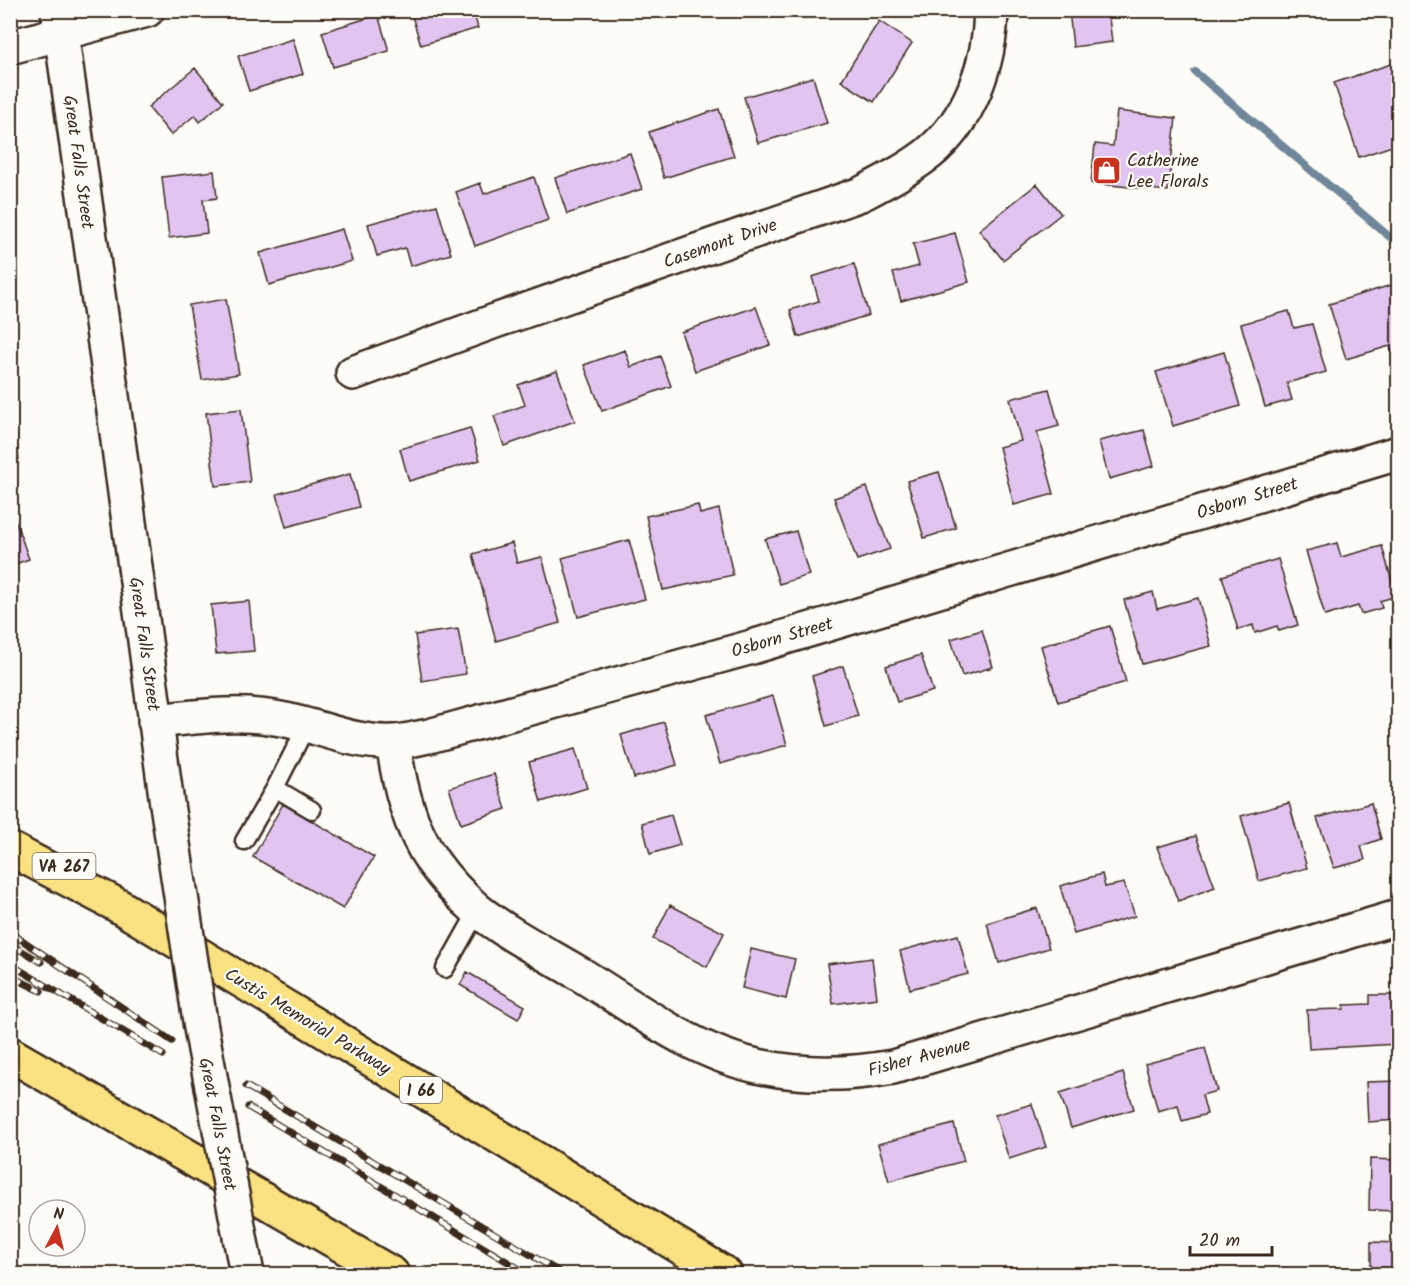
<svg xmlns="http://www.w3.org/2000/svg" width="1409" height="1285" viewBox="0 0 1409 1285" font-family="Kalam,sans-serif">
<rect width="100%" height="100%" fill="#fdfcf7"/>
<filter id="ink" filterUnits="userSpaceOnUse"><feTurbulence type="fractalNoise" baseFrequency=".0167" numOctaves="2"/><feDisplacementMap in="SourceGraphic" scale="12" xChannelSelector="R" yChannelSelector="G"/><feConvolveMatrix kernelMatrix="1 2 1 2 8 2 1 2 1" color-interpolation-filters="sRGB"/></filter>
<g filter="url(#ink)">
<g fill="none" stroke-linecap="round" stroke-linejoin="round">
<path stroke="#6f879b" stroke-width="8" d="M1195 72 1398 244"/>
</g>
<path fill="#e2c4f1" stroke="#3b2a1e" stroke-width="1.5" d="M410 10H473L478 28 421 45Z
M1069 10H1108L1112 42 1073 47Z
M378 15 389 51 333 67 322 32Z
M879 21 912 43 874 102 841 81Z
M293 39 303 74 249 91 238 56Z
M1391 64 1398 88V144L1359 157 1334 83Z
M195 68 223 102 200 122 195 115 171 135 148 107Z
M813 77 827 123 758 143 744 97Z
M719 109 734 156 664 178 649 132Z
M1117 111 1176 118 1168 191 1091 183 1095 144 1113 146Z
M630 153 642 189 567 214 555 178Z
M214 171 217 198 203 200 207 233 169 238 162 177Z
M534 177 548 220 475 246 456 192 480 183 484 194Z
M1037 184 1061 214 1003 260 979 230Z
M437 205 451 254 410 266 405 248 377 256 368 224Z
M342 229 352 261 269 285 260 253Z
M955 233 969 282 901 301 893 273 919 266 913 244Z
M854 264 869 315 798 337 790 310 819 301 812 277Z
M1398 283V354L1393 356 1390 346 1346 359 1329 304Z
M226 299 239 374 202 380 189 305Z
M756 307 770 345 695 371 681 332Z
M1289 311 1294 328 1312 324 1326 372 1287 383 1292 400 1265 407 1241 324Z
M625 350 631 367 660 356 671 386 602 411 584 365Z
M1224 352 1240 406 1173 426 1156 372Z
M557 371 575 421 504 446 494 416 525 405 518 385Z
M1049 389 1059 426 1037 432 1054 494 1014 505 999 447 1021 441 1010 399Z
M241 409 250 482 215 486 206 413Z
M14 421 19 459 10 460V422Z
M470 428 480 460 409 481 400 449Z
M1144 430 1154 466 1109 479 1099 441Z
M939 472 956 528 924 538 907 481Z
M350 474 359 507 286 527 277 494Z
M867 487 890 549 857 560 834 498Z
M698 505 700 514 719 509 733 575 663 590 646 516Z
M15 520 29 559 10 566V522Z
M796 531 809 575 779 584 765 539Z
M629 540 645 599 578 617 562 558Z
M512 543 517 563 542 557 560 623 496 641 473 554Z
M1337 543 1341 557 1382 546 1396 596 1380 601 1382 608 1361 614 1358 606 1325 616 1306 551Z
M1278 559 1298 625 1279 631 1277 626 1255 633 1253 625 1238 630 1222 576Z
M1153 592 1157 609 1198 598 1211 646 1142 664 1124 600Z
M249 601 254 651 216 654 211 605Z
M1110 626 1126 682 1058 702 1041 646Z
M458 629 466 674 422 681 415 635Z
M982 630 993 667 962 676 951 639Z
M921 655 933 691 897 702 886 666Z
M843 666 858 716 826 726 812 676Z
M773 696 787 745 720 764 706 715Z
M664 722 677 765 634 778 621 735Z
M575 749 587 788 541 802 529 762Z
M494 774 506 809 461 824 449 788Z
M1289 803 1307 868 1259 881 1241 816Z
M1371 803 1381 839 1361 846 1365 860 1334 868 1317 818Z
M283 804 374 857 343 909 253 857Z
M671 815 680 845 650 854 642 823Z
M1196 836 1215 887 1178 901 1157 847Z
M1102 874 1105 887 1124 883 1135 916 1074 934 1060 886Z
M670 905 724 933 707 967 653 939Z
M1037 908 1049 948 999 963 987 923Z
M958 935 968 974 910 989 900 951Z
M751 949 795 959 786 999 742 988Z
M872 958 877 998 833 1004 827 964Z
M467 972 525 1006 518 1019 460 985Z
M1370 995H1398V1044L1309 1049 1307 1010 1344 1009V1005L1370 1004Z
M1205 1048 1217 1091 1202 1095 1207 1114 1182 1121 1178 1105 1158 1111 1145 1064Z
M1123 1073 1134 1109 1071 1128 1060 1093Z
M1398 1081V1120L1368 1122 1366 1082Z
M1032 1104 1046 1147 1009 1159 995 1115Z
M954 1124 964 1161 889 1181 878 1144Z
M1370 1159 1398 1160V1211L1369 1210Z
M1371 1242 1398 1243V1274H1371Z"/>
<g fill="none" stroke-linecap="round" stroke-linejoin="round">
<defs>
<path id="service" d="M275 788 312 810
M244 841 275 788 307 725
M445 969 478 910"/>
<path id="minor" d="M10 47 147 10
M353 373 495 321 861 194C884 182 907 170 928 154 970 120 990 63 991 10
M155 721C195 717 236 711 275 718 315 724 352 744 393 742 405 742 417 738 429 736L752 647 1398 453
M393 742C399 784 409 827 433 862 445 879 460 895 476 909 507 934 545 953 580 974 637 1009 695 1054 762 1067 806 1076 849 1075 893 1067L1398 917"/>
<path id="secondary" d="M58 10 105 344 167 804"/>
<path id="motorway" d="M10 849 117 905 725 1274
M10 1054 392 1274"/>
</defs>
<use href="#service" stroke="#3b2a1e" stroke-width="21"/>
<use href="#minor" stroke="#3b2a1e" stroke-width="38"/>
<use href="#secondary" stroke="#3b2a1e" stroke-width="38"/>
<use href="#motorway" stroke="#3b2a1e" stroke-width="38"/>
<use href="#service" stroke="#fdfcf7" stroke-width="16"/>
<use href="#minor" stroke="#fdfcf7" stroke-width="33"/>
<use href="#secondary" stroke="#fdfcf7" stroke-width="33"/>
<use href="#motorway" stroke="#fae181" stroke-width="33"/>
<defs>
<path id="rail" d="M10 932 172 1041
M10 944 41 962
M10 964 163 1055
M10 976 41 991
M246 1086 563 1274
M248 1107 528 1274"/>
</defs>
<use href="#rail" stroke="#3b2a1e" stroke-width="7"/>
<use href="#rail" stroke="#fdfcf7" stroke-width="4.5" stroke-dasharray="14" stroke-linecap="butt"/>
<defs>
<path id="secondary-bridge" d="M167 804 201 1028 247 1274"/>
</defs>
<use href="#secondary-bridge" stroke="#3b2a1e" stroke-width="38" stroke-linecap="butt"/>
<use href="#secondary-bridge" stroke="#fdfcf7" stroke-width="33"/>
</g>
</g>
<defs>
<symbol id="shop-square" viewBox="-11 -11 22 22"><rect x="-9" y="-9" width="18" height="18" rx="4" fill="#c8321e" stroke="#fdfcf7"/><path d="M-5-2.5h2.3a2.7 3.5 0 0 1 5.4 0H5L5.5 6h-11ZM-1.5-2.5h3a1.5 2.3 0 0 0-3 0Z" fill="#fff"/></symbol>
</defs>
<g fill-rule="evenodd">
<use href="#shop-square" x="1090" y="154" width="33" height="33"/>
</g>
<g text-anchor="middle" stroke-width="4.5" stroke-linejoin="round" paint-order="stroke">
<g fill="#fdfcf7" stroke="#75695f" stroke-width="1.5">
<rect x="32.5" y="853" width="63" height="26" rx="4.5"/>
<rect x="400" y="1077" width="42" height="26" rx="4.5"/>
</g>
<g font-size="16" font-weight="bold" fill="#3b2a1e">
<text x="64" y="872">VA 267</text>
<text x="421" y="1096">I 66</text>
</g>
<g font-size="18" fill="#3b2a1e" stroke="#fdfcf7" text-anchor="start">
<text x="1127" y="166">Catherine<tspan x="1127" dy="21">Lee Florals</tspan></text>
</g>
<g font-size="18" fill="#3b2a1e" stroke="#fdfcf7">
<text transform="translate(79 162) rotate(82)" y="6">Great Falls Street</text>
<text transform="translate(720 243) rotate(-19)" y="6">Casemont Drive</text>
<text transform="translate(1247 498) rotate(-17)" y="6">Osborn Street</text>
<text transform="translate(782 637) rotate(-16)" y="6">Osborn Street</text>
<text transform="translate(145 644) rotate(82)" y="6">Great Falls Street</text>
<text transform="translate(308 1021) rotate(31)" y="6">Custis Memorial Parkway</text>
<text transform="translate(919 1057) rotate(-15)" y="6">Fisher Avenue</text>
<text transform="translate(218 1124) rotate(79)" y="6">Great Falls Street</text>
</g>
</g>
<rect width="1409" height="1285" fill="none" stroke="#fdfcf7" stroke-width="36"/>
<rect x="18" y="18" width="1373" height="1249" fill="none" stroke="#3b2a1e" stroke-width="2" filter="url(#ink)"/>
<g transform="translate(57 1228) rotate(7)"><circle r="28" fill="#fdfcf7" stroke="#afa8a0" stroke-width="1.5"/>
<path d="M0-4.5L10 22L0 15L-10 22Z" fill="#c8321e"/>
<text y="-9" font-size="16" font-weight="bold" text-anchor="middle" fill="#3b2a1e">N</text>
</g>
<path d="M1190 1246v9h82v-9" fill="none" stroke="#3b2a1e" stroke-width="3"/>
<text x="1199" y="1246" font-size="18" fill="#3b2a1e" stroke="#fdfcf7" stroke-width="4.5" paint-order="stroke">20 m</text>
</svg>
